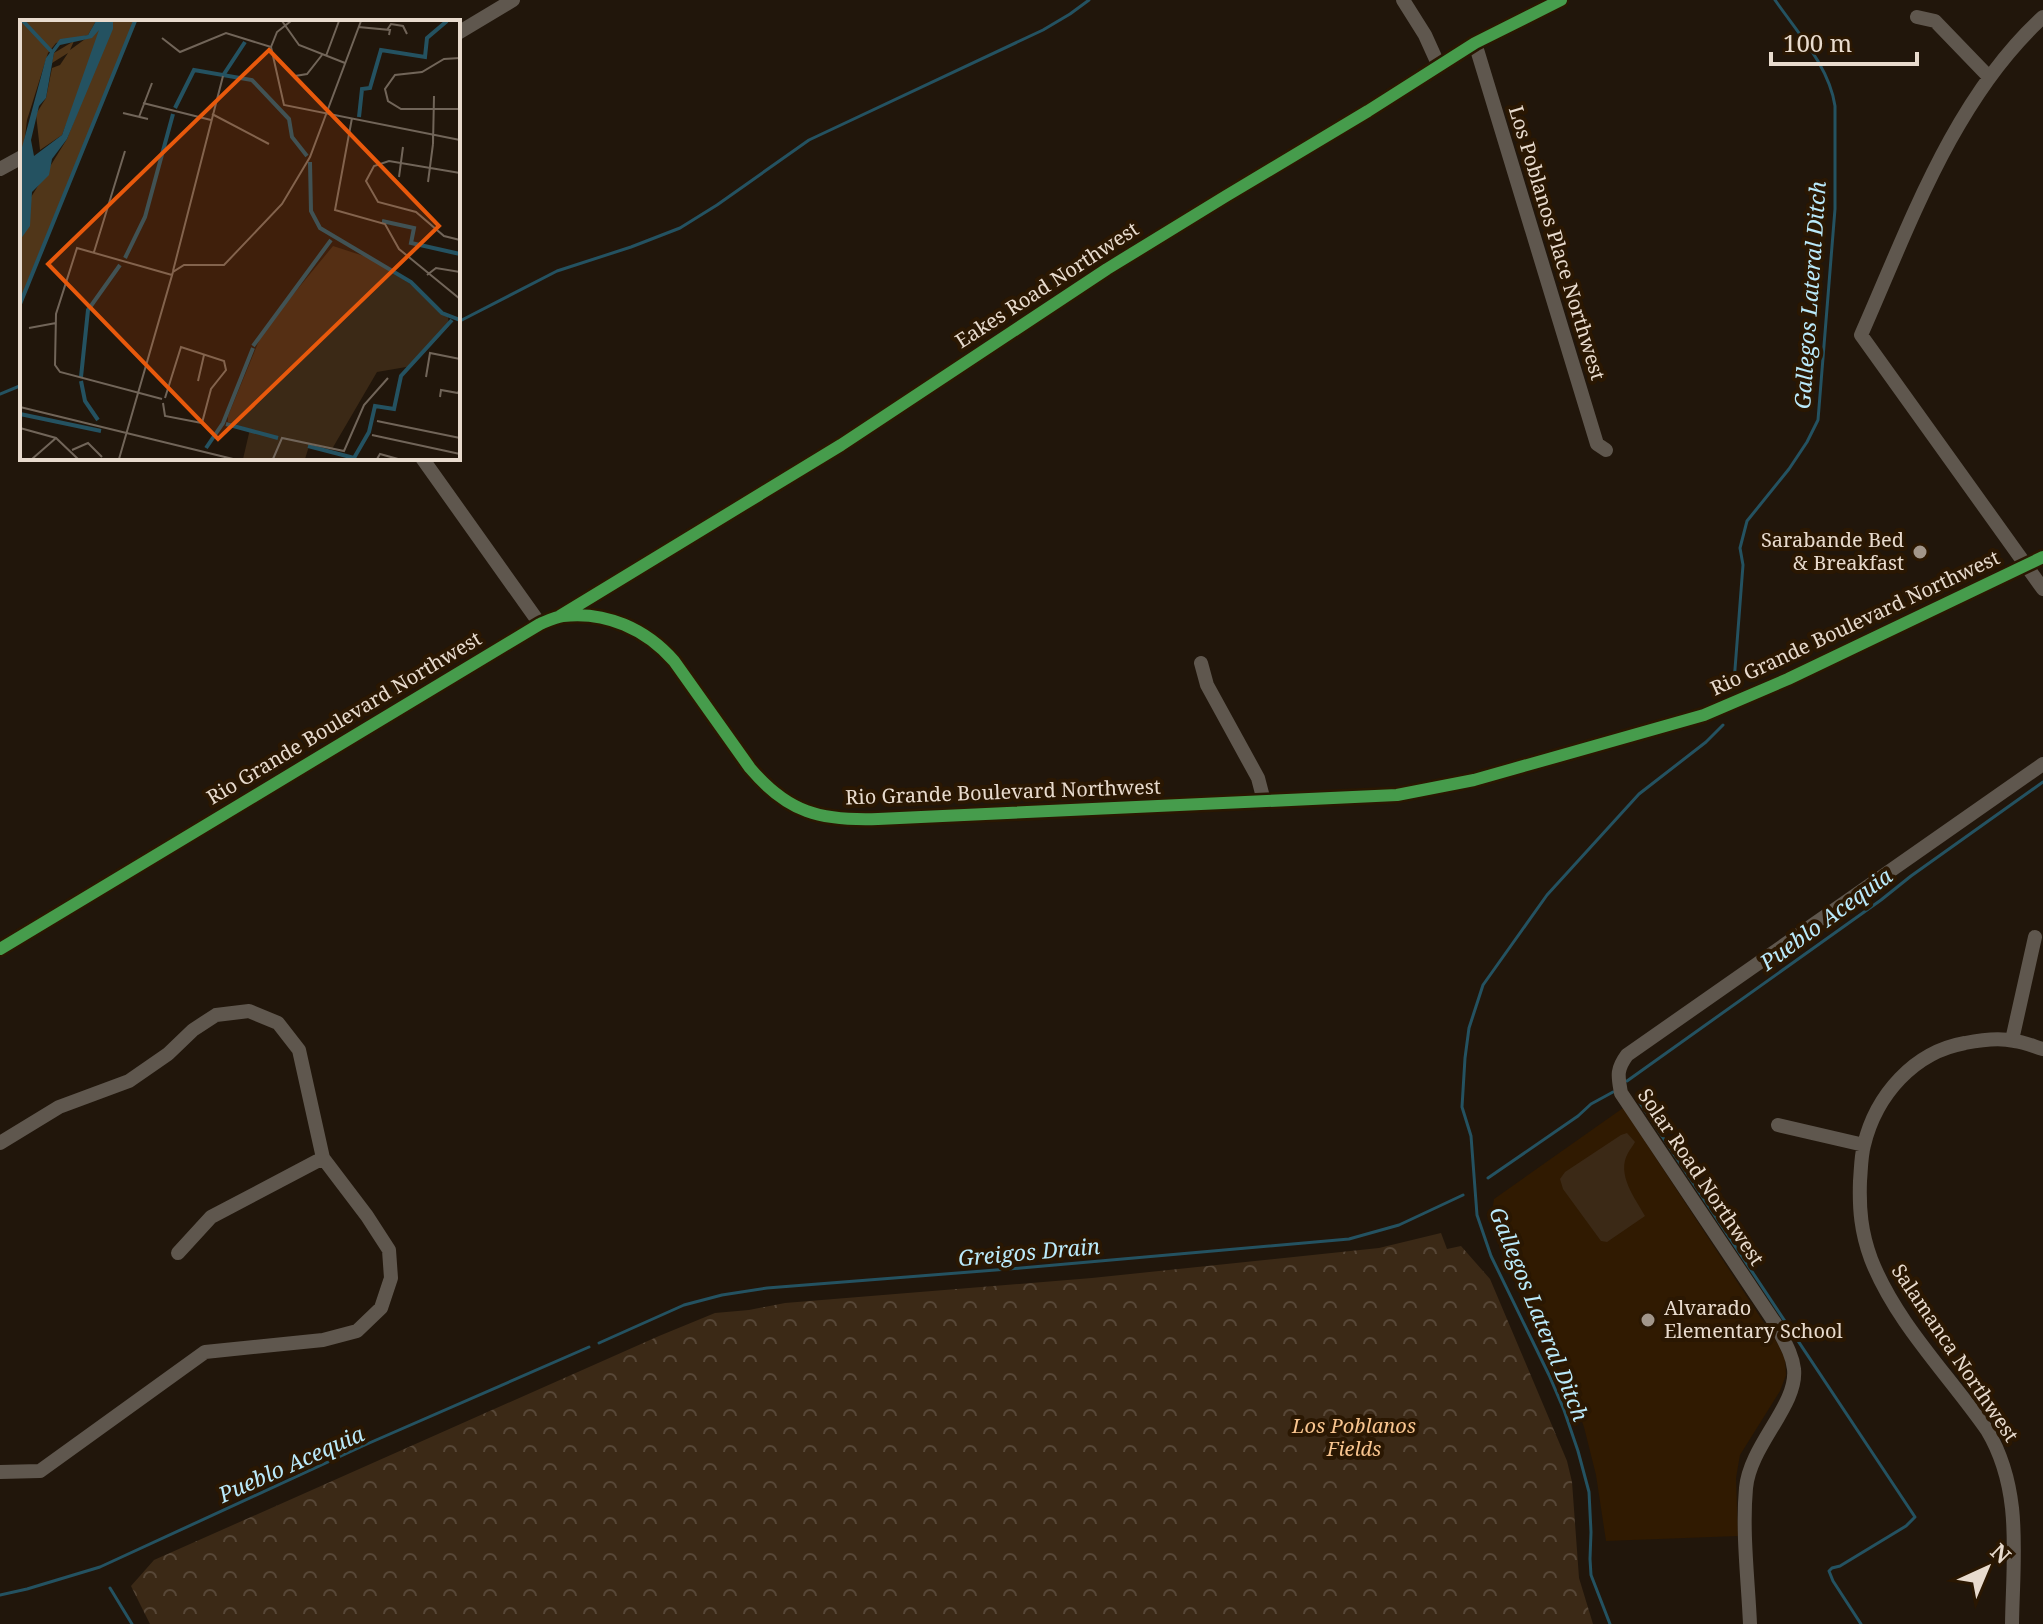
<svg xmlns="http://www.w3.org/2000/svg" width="2043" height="1624" viewBox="0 0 2043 1624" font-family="'Noto Serif',serif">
<defs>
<pattern id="park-crowns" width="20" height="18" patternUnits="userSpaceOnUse" patternTransform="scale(2)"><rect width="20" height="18" fill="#3b2916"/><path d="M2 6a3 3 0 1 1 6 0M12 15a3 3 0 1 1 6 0" fill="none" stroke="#574737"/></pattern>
</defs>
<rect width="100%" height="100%" fill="#21160b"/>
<path fill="#301a01" d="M1623 1108 1778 1344 1785 1359 1786 1375 1780 1391 1740 1455 1736 1478 1738 1536 1606 1541 1596 1475 1584 1427 1569 1385 1521 1295 1491 1218 1494 1199Z"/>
<path fill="#3b2916" d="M1627 1133 1635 1142C1633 1146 1630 1149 1628 1153 1616 1174 1635 1198 1645 1216L1607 1242 1601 1241 1563 1189 1560 1179 1565 1172 1621 1135Z"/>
<path fill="url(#park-crowns)" d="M1441 1233 1447 1249 1461 1246 1490 1279 1567 1461 1572 1482 1579 1578 1593 1624H150L131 1586 154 1560 659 1336 715 1313 749 1310 785 1303 1092 1278 1379 1248Z"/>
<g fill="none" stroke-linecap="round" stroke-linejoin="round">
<path stroke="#245261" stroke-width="3" d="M458 322 557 271 631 247 680 228 717 205 809 140 1043 30 1070 14 1089 0
M0 394 22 385
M1734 682 1743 565 1740 548 1747 521 1789 469 1807 442 1818 420 1835 209V106C1829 66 1797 32 1775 0
M1627 1081 1881 900 1911 876 2043 782
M1640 1103 1915 1517 1906 1526 1840 1566 1832 1568 1829 1571 1833 1581 1861 1624
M1488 1178 1578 1116 1591 1104 1613 1092
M599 1343 684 1305 722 1295 767 1288 1021 1268 1349 1239 1399 1225 1463 1195
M110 1588 132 1624
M0 1595 27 1589 100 1567 367 1444 589 1347
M1610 1624 1591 1575 1590 1559 1591 1532 1589 1492 1578 1451 1564 1410 1549 1375 1491 1256 1477 1215 1471 1136 1462 1107 1465 1058 1469 1028 1483 985 1547 895 1639 794 1706 742 1723 725"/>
<path stroke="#5f574e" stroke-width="14" d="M1403 0 1425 35 1439 66
M1917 17 1935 21 1989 77
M2043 17C1953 99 1909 227 1861 335L2043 589
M458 33 513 0
M1475 43 1597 444 1606 450
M0 169 22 157
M422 458 540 624
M561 616 841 445 1107 269 1226 196 1368 111 1475 43 1561 0
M1201 663 1207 685 1258 778 1264 801
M0 949 540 624C547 621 555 617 563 616 606 611 646 629 674 661L750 768C788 813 821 821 878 819L1397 795 1474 780 1704 715 1788 679 2043 557
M2012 1040 2035 937
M1778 1125 1864 1145
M0 1143 59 1107 129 1081 168 1054 193 1030 216 1015 249 1011 278 1023 299 1050 323 1158 367 1216 389 1250 391 1278 381 1308 357 1331 323 1340 205 1352 40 1471 0 1472
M178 1253 211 1217 323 1158
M1750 1624C1748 1579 1742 1532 1746 1488 1750 1445 1798 1405 1794 1369 1792 1352 1782 1338 1775 1323L1621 1093C1618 1076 1616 1070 1627 1055L2043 764
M2012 1624C2013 1557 2023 1490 1987 1430 1948 1374 1896 1323 1871 1259 1861 1232 1859 1209 1860 1181 1861 1169 1861 1156 1864 1145 1876 1095 1914 1052 1965 1043 1980 1040 1999 1037 2014 1041 2024 1042 2033 1046 2043 1049"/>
<defs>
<path id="cycleway" d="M560 616 841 445 1107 269 1226 196 1368 111 1475 43 1561 0
M0 949 540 624C547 621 555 617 563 616 606 611 646 629 674 661L750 768C788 813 821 821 878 819L1397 795 1474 780 1704 715 1788 679 2043 557"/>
</defs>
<use href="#cycleway" stroke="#2a1702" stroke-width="17"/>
<use href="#cycleway" stroke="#469c4c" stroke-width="12"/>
</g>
<g fill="#a2968a" stroke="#2a1702" stroke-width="3">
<circle cx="1920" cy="552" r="8"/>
<circle cx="1648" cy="1320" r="8"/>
</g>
<g text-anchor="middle" stroke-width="8" stroke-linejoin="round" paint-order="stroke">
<g font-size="20" fill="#e8dbce" stroke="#2a1702">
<text transform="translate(1557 243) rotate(73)" y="7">Los Poblanos Place Northwest</text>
<text transform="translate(1047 285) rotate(-33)" y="7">Eakes Road Northwest</text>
<text transform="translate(1855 623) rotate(-25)" y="7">Rio Grande Boulevard Northwest</text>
<text transform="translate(344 718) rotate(-31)" y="7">Rio Grande Boulevard Northwest</text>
<text transform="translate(1003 792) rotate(-2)" y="7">Rio Grande Boulevard Northwest</text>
<text transform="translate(1701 1177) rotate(56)" y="7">Solar Road Northwest</text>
<text transform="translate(1955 1353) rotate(56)" y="7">Salamanca Northwest</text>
</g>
<g font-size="20" fill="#e8dbce" stroke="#2a1702" text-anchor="end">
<text x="1904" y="547">Sarabande Bed<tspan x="1904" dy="23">&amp; Breakfast</tspan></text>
<text x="1664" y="1315" text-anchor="start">Alvarado<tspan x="1664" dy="23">Elementary School</tspan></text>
</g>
<g font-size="20" font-style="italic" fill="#f9c58f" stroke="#2a1702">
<text x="1354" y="1433">Los Poblanos<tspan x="1354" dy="23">Fields</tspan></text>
</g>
<g font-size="22" font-style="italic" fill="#baeafb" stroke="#2a1702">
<text transform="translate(1810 295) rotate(-86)" y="8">Gallegos Lateral Ditch</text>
<text transform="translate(1826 919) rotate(-36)" y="8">Pueblo Acequia</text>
<text transform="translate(1029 1252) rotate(-5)" y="8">Greigos Drain</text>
<text transform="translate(1539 1314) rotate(68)" y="8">Gallegos Lateral Ditch</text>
<text transform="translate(291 1464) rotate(-24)" y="8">Pueblo Acequia</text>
</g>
</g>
<g transform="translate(20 20)">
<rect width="440" height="440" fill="#21160b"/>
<path d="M0 1H76L68 15 36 23 28 33 7 100 0 158ZM93 1H114L0 280V220L9 198 8 182 47 119ZM79 9 81 15 42 115 20 130 16 94 26 78 32 48 40 45 48 33 32 43 34 33 54 21 50 30Z" fill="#503619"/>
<path d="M313 226 350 238 389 263 428 297 429 306 392 346 357 352 312 429 290 423 285 439H223L230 409 208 402V396L243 311Z" fill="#3b2916"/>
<path d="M76 1H93V9L47 119 32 139 29 155 12 172 10 206 0 220 1 131 26 38 40 19 68 15ZM79 10 42 115 14 136 11 120 19 86 26 78 34 33 40 25 72 18Z" fill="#245261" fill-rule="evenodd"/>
<path fill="none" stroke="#245261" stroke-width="4" d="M3 1 32 32M204 54 225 22M155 88 174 50 232 60 269 99 272 117 287 136M339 97 342 69 350 68 361 30 405 37 407 18 427 1M290 142 291 191 300 208 391 262 422 293 440 300M362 201 394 208 391 223 440 234M105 238 125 197 153 94M0 284 115 1M233 326 311 220M61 357 68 290 100 245M61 361 65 381 78 400M0 394 81 411M206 404 258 418M288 426 334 438 349 412 355 386 374 389 381 356 432 300M186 428 203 403 233 328"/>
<path fill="none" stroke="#716559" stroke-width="2" d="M262 1 279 25 325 43M271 1 257 12 251 27 264 85 440 120M338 7 370 10 369 15M367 10 371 4 383 6 387 14M142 18 160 32 206 13 251 27M306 36 319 1M440 38 424 39 402 52 375 55 365 69 368 81 381 89H440M275 56 287 54 302 35M123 83 191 100M103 93 128 99M192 94 249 124M119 97 132 63M332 98 315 190 365 204 379 229 440 279M413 115V124L414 76M440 153 369 141 354 146 346 161 358 182 396 192 424 216 440 220M379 157 383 127M408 162 413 124M74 232 105 131M153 251 203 56M407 255 416 248 440 252M9 308 36 303M406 357 410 333 440 339M178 361 184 335M420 377 421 370 438 373 440 368M142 379 40 352 35 345 36 294 57 228 152 255M143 383 145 396 182 403 191 369 206 350 204 341 161 327 145 378M0 387 213 439M357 401 440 418M0 408 36 418 58 439M352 415 440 434M52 430 68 423 82 437M12 439 36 418M99 439 153 252 164 245H204L262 184 290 137 341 1M253 439 262 418 324 431 344 385 368 358M357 439 360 434 378 439"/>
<path fill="#e8590c" fill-opacity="0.15" stroke="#e8590c" stroke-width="4" d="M249 30 419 206 198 419 28 244Z"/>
<rect width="440" height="440" fill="none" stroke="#e8dbce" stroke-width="4"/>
</g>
<g transform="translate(1987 1568) rotate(44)" stroke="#2a1702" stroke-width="6" paint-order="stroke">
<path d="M0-6L14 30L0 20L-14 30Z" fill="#e8dbce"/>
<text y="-12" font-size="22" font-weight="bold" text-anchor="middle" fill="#e8dbce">N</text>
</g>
<path d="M1771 52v12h146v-12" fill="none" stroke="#e8dbce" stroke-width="4"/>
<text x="1783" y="52" font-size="24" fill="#e8dbce" stroke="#2a1702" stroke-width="6" paint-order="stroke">100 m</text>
</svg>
